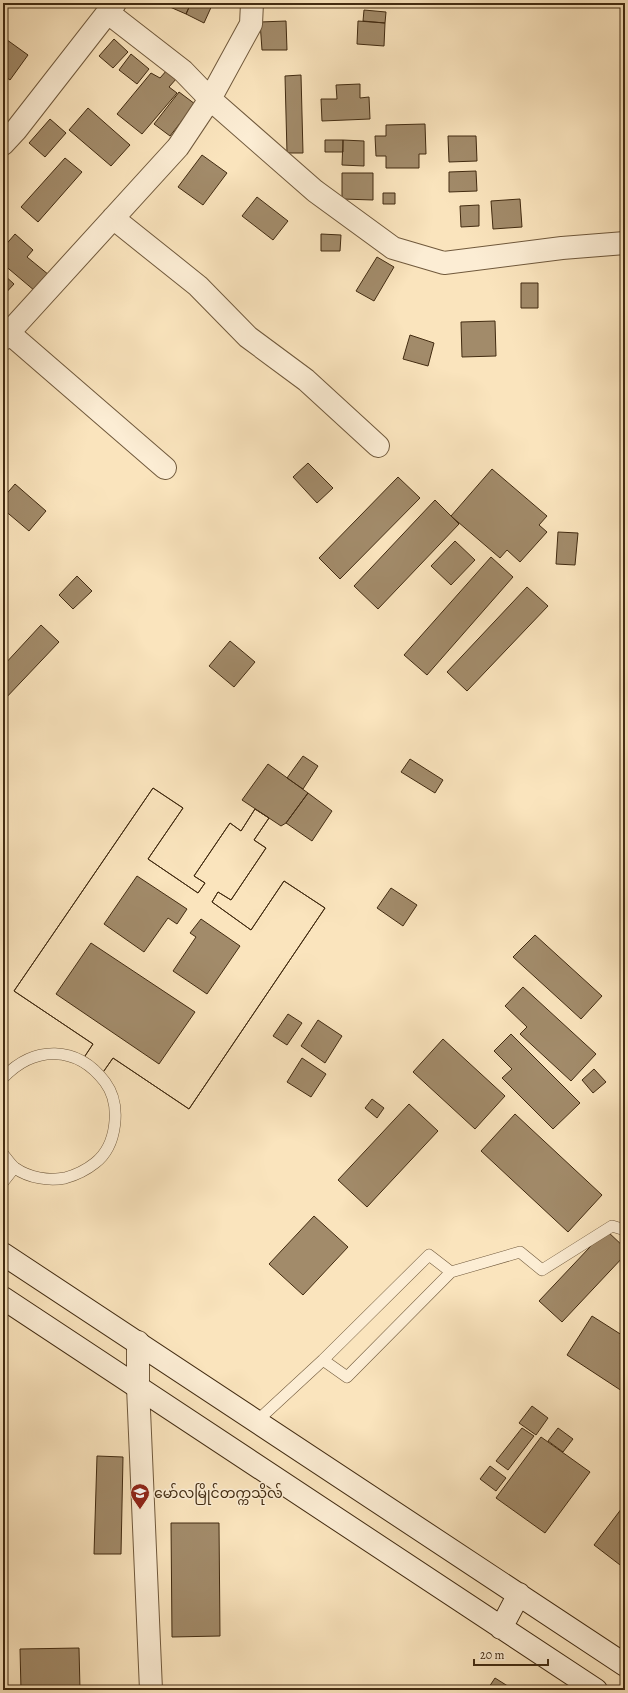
<svg xmlns="http://www.w3.org/2000/svg" width="628" height="1693" viewBox="0 0 628 1693" font-family="Alegreya,'Noto Sans Myanmar',serif">
<rect width="100%" height="100%" fill="#fae4bd"/>
<filter id="stains"><feTurbulence type="fractalNoise" baseFrequency=".005" numOctaves="4"/><feColorMatrix values="0 0 0 0 .2 0 0 0 0 .09 0 0 0 0 .02 0 0 0 .5 -.17"/></filter>
<radialGradient id="worn" r=".72"><stop offset=".6" stop-color="#630" stop-opacity="0"/><stop offset="1" stop-color="#630" stop-opacity=".3"/></radialGradient>
<path fill="#a28b6a" stroke="#422b11" fill-rule="evenodd" d="M171 3H191L186 14 170 7Z
M191 3H213L204 23 186 14Z
M364 10 386 12 385 23 363 21Z
M286 21 287 50H262L260 22Z
M358 21 385 23 384 46 357 44Z
M3 37 28 55 10 80 3 75Z
M114 39 128 52 113 68 99 56Z
M131 54 149 69 137 84 119 70Z
M167 70 177 78 169 87 177 93 142 134 117 114 151 73 160 78Z
M301 75 303 153H287L285 76Z
M360 84V98L369 97 370 119 322 121 321 99H337L336 85Z
M179 92 195 104 170 136 154 124Z
M88 108 130 145 111 166 69 130Z
M50 119 66 133 45 157 29 143Z
M425 124 426 154H419V168H386V156H376L375 136H386V125Z
M448 136H476L477 161 449 162Z
M325 140H343V152H325Z
M343 140 364 141V166L342 165Z
M202 155 227 173 203 205 178 187Z
M65 158 82 172 38 222 21 207Z
M476 171 477 191 449 192V172Z
M342 173H373V200L342 199Z
M383 193H395V204H383Z
M257 197 288 221 273 240 242 216Z
M520 199 522 227 493 229 491 201Z
M479 205V226L461 227 460 206Z
M15 234 33 250 27 257 49 275 35 291 3 264V248Z
M321 234 341 235 340 251H321Z
M377 257 394 267 374 301 356 291Z
M3 274 14 284 3 296Z
M521 283H538V308H521Z
M3 298 7 301 3 306Z
M495 321 496 356 462 357 461 322Z
M410 335 434 343 428 366 403 359Z
M308 463 333 488 317 503 293 477Z
M492 469 547 516 539 525 547 532 520 562 507 550 500 558 451 516Z
M398 477 420 498 340 579 319 558Z
M15 484 46 511 29 531 3 509V498Z
M435 500 459 524 378 609 354 586Z
M558 532 578 533 575 565 556 564Z
M455 541 475 560 451 585 431 566Z
M491 557 513 577 427 675 404 655Z
M77 576 92 591 73 609 59 595Z
M527 587 548 606 467 691 447 672Z
M41 625 59 642 3 701V666Z
M230 641 255 662 234 687 209 666Z
M303 756 318 766 303 789 287 778Z
M410 759 443 780 435 793 401 772Z
M268 764 308 793 286 823 281 826 242 800Z
M153 788 183 808 148 859 198 893 205 883 194 876 230 823 241 831 255 809 269 818 254 840 266 848 231 900 218 892 212 902 251 930 284 881 325 908 189 1109 113 1058 99 1078 79 1065 93 1044 14 991ZM137 876 187 909 177 924 168 918 144 952 104 924ZM201 919 240 946 207 994 173 971 196 937 190 933ZM91 943 195 1012 159 1064 56 994Z
M153 788 183 808 148 859 198 893 205 883 194 876 230 823 241 831 255 809 269 818 254 840 266 848 231 900 218 892 212 902 251 930 284 881 325 908 189 1109 113 1058 99 1078 79 1065 93 1044 14 991Z
M308 793 332 811 312 841 286 823Z
M391 888 417 905 403 926 377 908Z
M535 935 602 996 581 1019 513 957Z
M523 987 596 1054 571 1081 520 1034 527 1027 505 1006Z
M288 1014 302 1023 287 1045 273 1036Z
M318 1020 342 1036 325 1063 301 1046Z
M511 1034 580 1103 553 1129 502 1078 512 1069 494 1051Z
M443 1039 505 1096 475 1129 413 1072Z
M302 1058 326 1074 311 1097 287 1082Z
M594 1069 606 1082 593 1093 582 1080Z
M372 1099 384 1108 377 1118 365 1108Z
M409 1104 438 1131 367 1207 338 1180Z
M515 1114 602 1195 568 1232 481 1151Z
M314 1216 348 1247 303 1295 269 1264Z
M606 1230 625 1248V1255L562 1322 539 1301Z
M592 1316 625 1337V1393L567 1355Z
M532 1406 548 1418 536 1435 519 1423Z
M522 1428 534 1436 508 1470 496 1461Z
M558 1428 573 1439 563 1452 548 1441Z
M541 1437 590 1472 545 1533 496 1498Z
M97 1456 123 1457 121 1554H94Z
M490 1466 506 1478 496 1491 480 1479Z
M625 1504V1567L624 1568 594 1545Z
M171 1523H219L220 1636 172 1637Z
M79 1648 80 1690H21L20 1649Z
M495 1678 514 1690H487Z
M218 1686 225 1690H215Z"/>
<g fill="none" stroke-linecap="round" stroke-linejoin="round">
<defs>
<path id="lane" d="M3 1078C34 1045 77 1045 105 1082 122 1105 117 1146 95 1163 85 1171 76 1175 65 1178 49 1181 29 1178 15 1168 11 1165 7 1159 3 1154
M3 1182 14 1168
M323 1360 347 1377 451 1272
M257 1421 323 1360 429 1255 451 1272 520 1252 542 1270 612 1226 625 1230"/>
<path id="street" d="M107 12 183 71 210 99 315 191 393 248 444 263 562 248 625 243
M3 144 16 130 115 3
M113 218 198 286 248 337 306 380 378 446
M9 333 165 468
M3 339 178 147 210 99 251 24 252 3
M138 1342V1387L151 1690"/>
<path id="secondary" d="M3 1254 625 1665
M3 1298 596 1690
M501 1628 519 1594"/>
</defs>
<use href="#lane" stroke="#70593c" stroke-width="12"/>
<use href="#street" stroke="#70593c" stroke-width="24"/>
<use href="#secondary" stroke="#422b11" stroke-width="24"/>
<use href="#lane" stroke="#fcedd4" stroke-width="11"/>
<use href="#street" stroke="#fcedd4" stroke-width="22"/>
<use href="#secondary" stroke="#fcedd4" stroke-width="22"/>
</g>
<defs>
<symbol id="university-pin" viewBox="-11 -11 22 30"><path d="M0 17L-7.5 6A9.5 9.5 0 1 1 7.5 6Z" fill="#8f2418" stroke="#fcedd4"/><path d="M0-5L7-2L0 1L-7-2ZM-4 1L0 2.5L4 1V4Q0 6-4 4Z" fill="#fff"/></symbol>
</defs>
<g fill-rule="evenodd">
<use href="#university-pin" x="129" y="1482" width="22" height="30"/>
</g>
<g text-anchor="middle" stroke-width="3" stroke-linejoin="round" paint-order="stroke">
<g font-size="14" fill="#422b11" stroke="#fcedd4" text-anchor="start">
<text x="154" y="1498">မော်လမြိုင်တက္ကသိုလ်</text>
</g>
</g>
<rect width="628" height="1693" fill="none" stroke="#fae4bd" stroke-width="16"/>
<rect x="4" y="4" width="620" height="1685" fill="none" stroke="#422b11" stroke-width="2"/>
<rect x="8" y="8" width="612" height="1677" fill="none" stroke="#422b11"/>
<path d="M474 1659v6h74v-6" fill="none" stroke="#422b11" stroke-width="2"/>
<text x="480" y="1659" font-size="12" fill="#422b11" stroke="#fcedd4" stroke-width="3" paint-order="stroke">20 m</text>
<rect width="100%" height="100%" filter="url(#stains)"/>
<rect width="100%" height="100%" fill="url(#worn)"/>
</svg>
